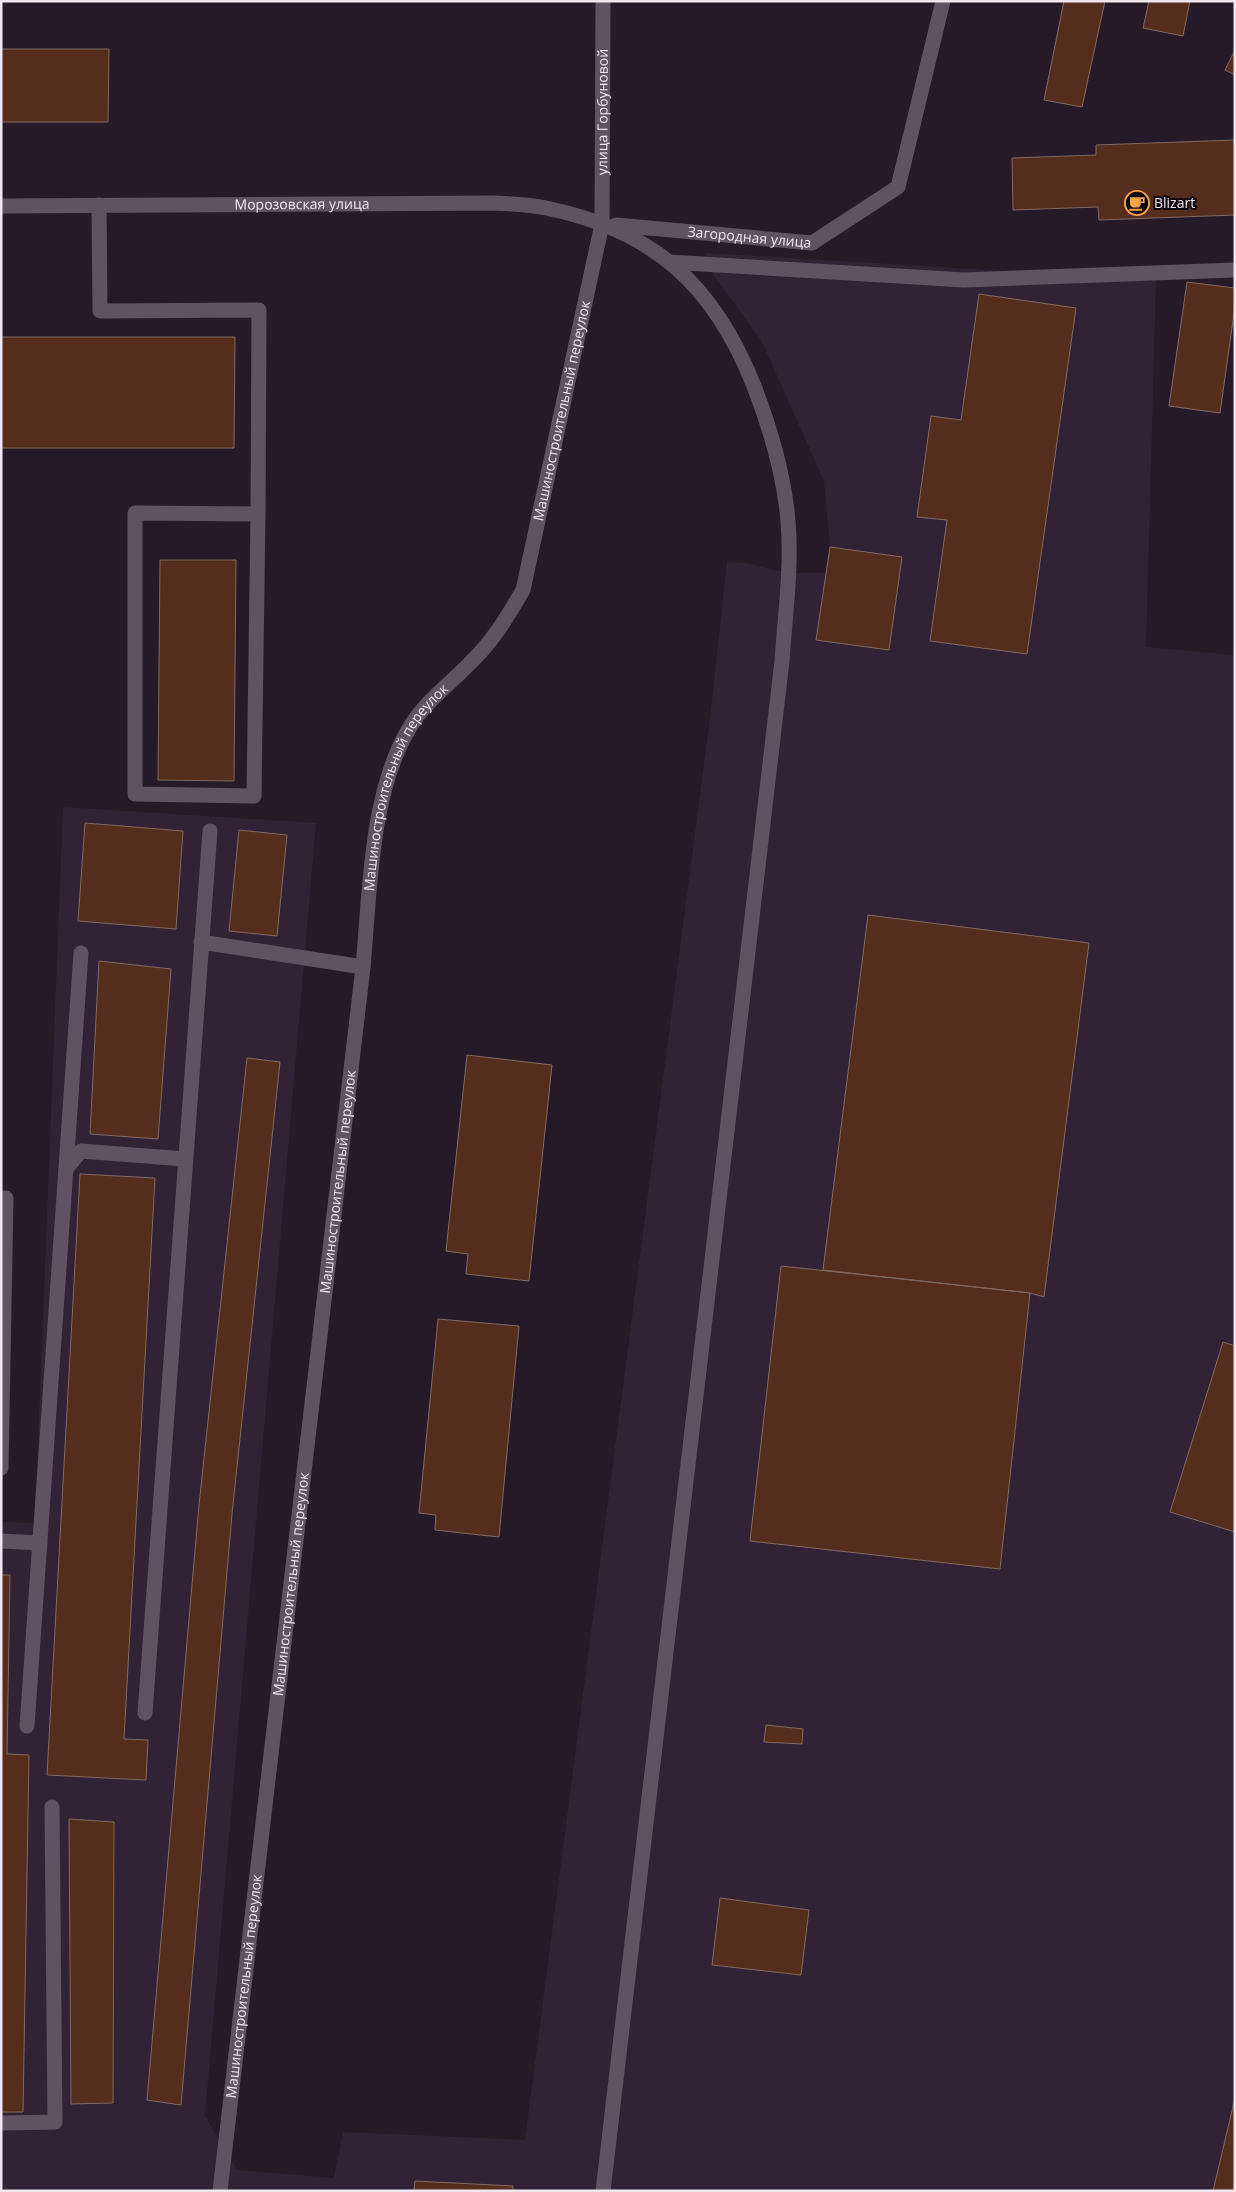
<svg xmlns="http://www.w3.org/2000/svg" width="1236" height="2192" viewBox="0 0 1236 2192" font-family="'Open Sans',sans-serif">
<rect width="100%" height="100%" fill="#261a29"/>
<path fill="#322235" d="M707 253 1156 280 1146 647 1235 655V2191H1V1522L35 1523 63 807 316 823 205 2116 237 2170 334 2178 343 2132 525 2140 711 710 727 561 746 563 787 573H826L830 547 824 481 761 340 708 267Z"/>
<path fill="#542d1d" stroke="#816a61" d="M1064 1H1105L1082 107 1044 100Z
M1149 1H1190L1183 36 1143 28Z
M1 49H109L108 122H1Z
M1235 50V75L1225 70Z
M1235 140V215L1099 220 1098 207 1013 210 1012 158 1096 155V145Z
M1187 282 1235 288V306L1220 413 1169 406Z
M979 294 1076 308 1027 654 930 641 947 520 917 517 931 416 961 420Z
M1 337H235L234 448H1Z
M830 547 902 557 889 650 816 640Z
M160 560H236L234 781 158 780Z
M85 823 183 831 176 929 78 921Z
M239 830 287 835 277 936 229 931Z
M868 915 1089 943 1044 1297 1030 1293 823 1270Z
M99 961 171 969 158 1139 90 1134Z
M467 1055 552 1065 529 1281 466 1274 468 1254 446 1251Z
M247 1058 280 1062 232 1514 181 2105 147 2100 199 1505Z
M80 1174 155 1178 124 1739 148 1740 146 1780 47 1775Z
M781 1266 1030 1293 1000 1569 750 1541Z
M438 1319 519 1326 499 1537 435 1530 436 1515 419 1513Z
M1223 1342 1235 1346V1532L1170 1512Z
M1 1575H10L7 1754 29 1755 23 2112H1Z
M766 1725 803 1729 802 1744 764 1742Z
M69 1819 114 1822 113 2103 71 2104Z
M720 1898 809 1910 801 1975 712 1965Z
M1235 2098V2191H1213Z
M415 2181 513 2186V2191H414Z"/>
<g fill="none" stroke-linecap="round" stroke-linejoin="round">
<g stroke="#605263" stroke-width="15">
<path d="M99 205 100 311 259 310 258 514 135 513V794L254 796 258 514"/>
<path id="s1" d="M1 206 494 203C511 204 529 204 546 208 654 230 714 285 754 386 771 430 784 474 788 521 792 567 785 615 782 661L603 2191"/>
<path id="s2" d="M616 225 812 243 898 187 943 1"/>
<path d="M669 262 964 280 1235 270"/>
<path d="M201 942 363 967"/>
<path d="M66 1169 81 1151 185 1159"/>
<path d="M1 1198H6L1 1468"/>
<path d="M1 1541 40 1543"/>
<path d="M145 1713 210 831"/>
<path d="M27 1726 81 953"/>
<path d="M1 2123 55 2122 52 1807"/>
<path id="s3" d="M220 2191 363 967C370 892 370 792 410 727 426 700 454 681 475 658 495 638 509 614 523 590L602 224 603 1"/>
</g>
</g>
<defs>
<symbol id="cafe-ring" viewBox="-11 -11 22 22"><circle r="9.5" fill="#0c070d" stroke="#f5a345" stroke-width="1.5"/><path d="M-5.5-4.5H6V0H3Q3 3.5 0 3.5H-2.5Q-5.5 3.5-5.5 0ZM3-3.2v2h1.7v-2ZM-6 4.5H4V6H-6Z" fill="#f5a345"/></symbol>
</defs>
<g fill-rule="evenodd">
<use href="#cafe-ring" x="1123" y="189" width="28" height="28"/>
</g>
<g text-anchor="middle" stroke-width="4" stroke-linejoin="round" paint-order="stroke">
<g font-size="14" fill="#efe6f0" stroke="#0c070d">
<text dy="5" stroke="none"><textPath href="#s3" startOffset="2144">улица Горбуновой</textPath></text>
<text dy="5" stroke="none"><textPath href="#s1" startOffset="301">Морозовская улица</textPath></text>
<text dy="5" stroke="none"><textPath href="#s2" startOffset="134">Загородная улица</textPath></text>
<text dy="5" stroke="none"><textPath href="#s3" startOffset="1841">Машиностроительный переулок</textPath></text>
<text dy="5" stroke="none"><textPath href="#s3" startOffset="1421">Машиностроительный переулок</textPath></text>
<text dy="5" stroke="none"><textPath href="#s3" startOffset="1016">Машиностроительный переулок</textPath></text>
<text dy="5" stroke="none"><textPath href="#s3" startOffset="611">Машиностроительный переулок</textPath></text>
<text dy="5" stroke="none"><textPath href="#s3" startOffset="206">Машиностроительный переулок</textPath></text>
</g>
<g font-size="14" fill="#efe6f0" stroke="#0c070d" text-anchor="start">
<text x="1154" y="208">Blizart</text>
</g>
</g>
<rect width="1236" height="2192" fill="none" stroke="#efe6f0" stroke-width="5"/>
</svg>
